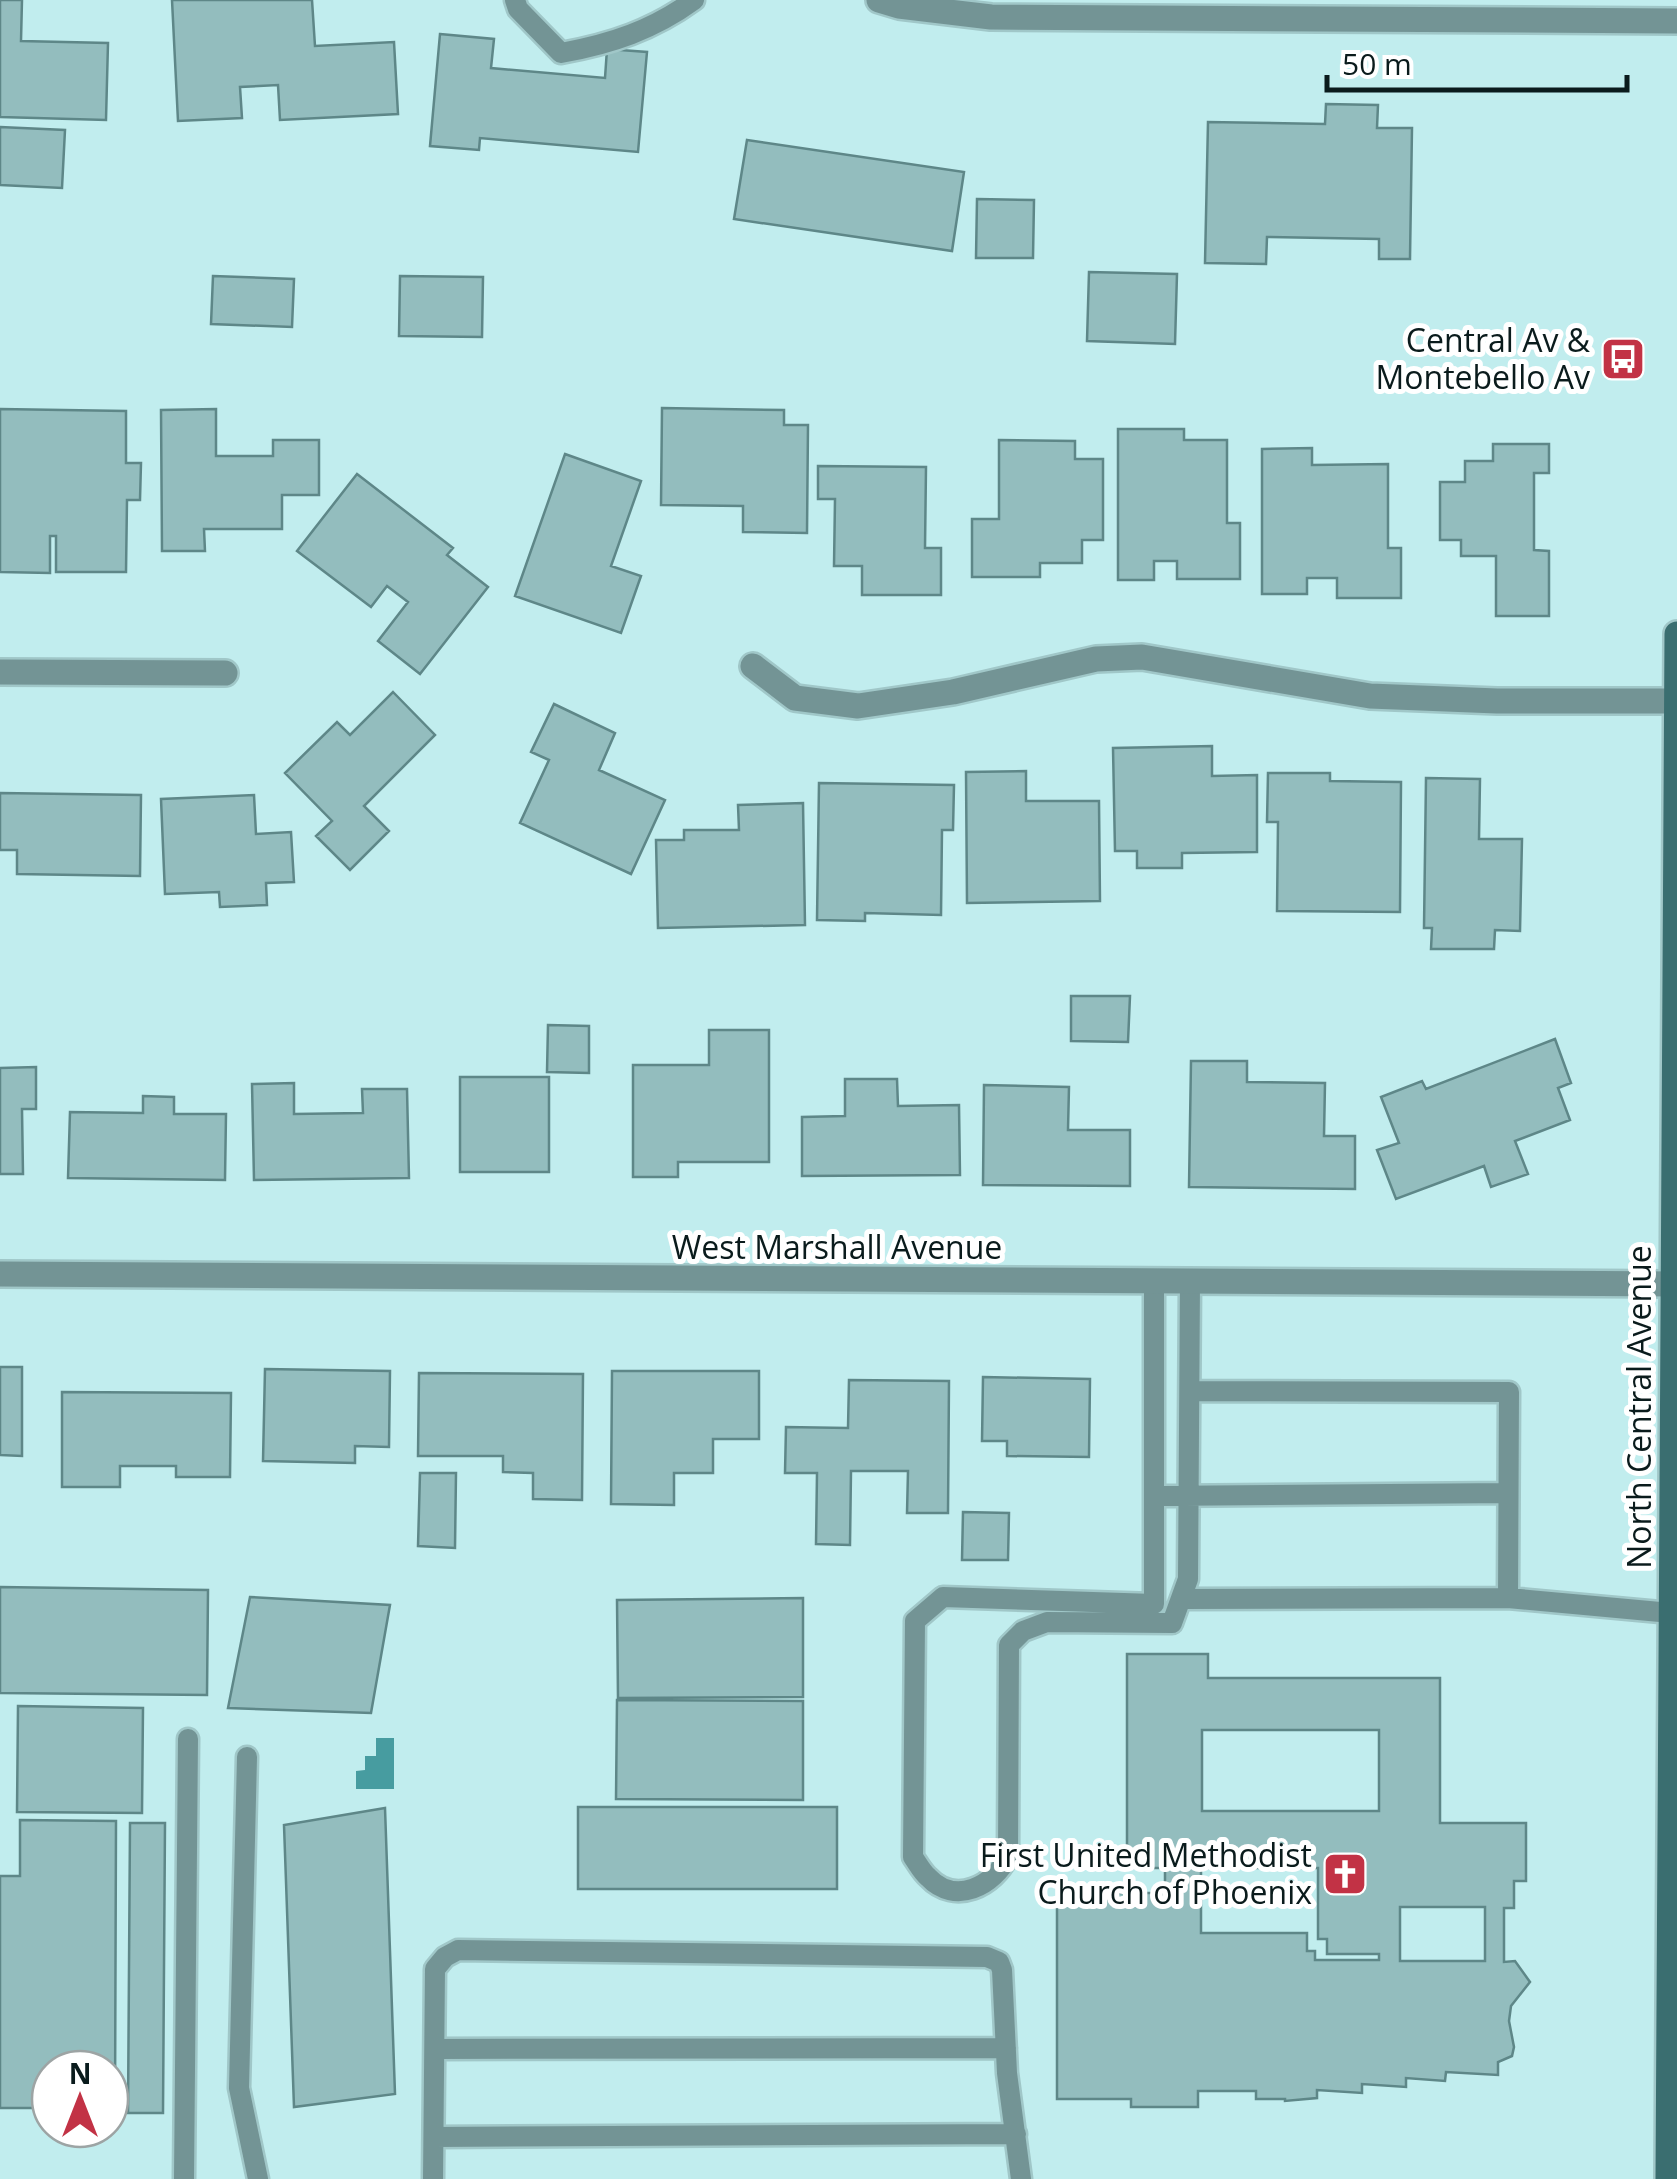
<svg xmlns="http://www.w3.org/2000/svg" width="1677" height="2179" viewBox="0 0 1677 2179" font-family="'Open Sans',sans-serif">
<rect width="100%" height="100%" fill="#c1edee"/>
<path fill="#479ca0" d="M376 1738H394V1789H356V1771L365 1770V1756H376Z"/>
<path fill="#93bdbe" stroke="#5e8788" stroke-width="2.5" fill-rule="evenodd" d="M0 0H22L21 41 108 43 106 120 0 117Z
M172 0H312L315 46 394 42 398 114 280 120 278 85 240 87 242 118 178 121Z
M440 34 494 39 491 68 605 78 607 49 647 52 638 152 480 138 479 150 430 146Z
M1326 104 1378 105 1377 128H1412L1410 259H1379V239L1267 237 1266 264 1205 263 1208 122 1325 124Z
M0 127 65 130 62 188 0 185Z
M747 140 964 172 952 251 734 219Z
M977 199 1034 200 1033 258H976Z
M1089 272 1177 274 1175 344 1087 341Z
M213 276 294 279 292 327 211 324Z
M400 276 483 277 482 337 399 336Z
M662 408 784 410V425H808L807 533 743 532V506L661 505Z
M0 409 126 411V463H141L140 500H127L126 572H56V536H50V573L0 572Z
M216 409V456H273V440H319V495H282V529H204L205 551H162L161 410Z
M1118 429H1184V440H1227V523H1240V579H1177V561H1154V580H1118Z
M999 440 1075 441V459H1103V540H1082V563H1040V577H972V519H999Z
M1493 444H1549V473H1534V550L1549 551V616H1496V556H1461V540H1440V482H1465V461H1493Z
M1312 448V465L1388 464V548H1401V598H1337V578H1307V594H1262V449Z
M565 454 641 481 611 566 641 576 621 633 515 596Z
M818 466 926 467 925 548H941V595H862V566H834L835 499H818Z
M357 474 453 548 447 555 488 587 420 674 378 641 408 602 387 586 371 607 297 551Z
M393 692 435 735 364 806 389 831 350 870 316 836 332 821 285 773 337 722 350 735Z
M554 704 615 733 599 770 665 800 631 874 520 823 549 760 531 752Z
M1212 746V776L1257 775V852L1182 853V868H1137V851H1115L1113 748Z
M1026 771V801H1099L1100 901 967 903 966 772Z
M1268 773H1330V781L1401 782 1400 912 1277 911 1278 822H1267Z
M1426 778 1480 779 1479 839H1522L1520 931 1495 930 1494 949H1431L1432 928H1424Z
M819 783 954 785 953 830H942L941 915 865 913V921L817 920Z
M0 793 141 795 140 876 17 874V850H0Z
M254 795 256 834 291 832 294 882 266 883 267 905 220 907 219 892 165 894 161 799Z
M803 803 805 925 658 928 656 840H684V830H739L738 805Z
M1071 996H1130L1128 1042 1071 1041Z
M548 1025 589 1026V1073L547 1072Z
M709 1030H769V1162H678V1177H633V1065H709Z
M1555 1039 1571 1083 1558 1088 1570 1120 1515 1141 1528 1174 1491 1187 1484 1166 1396 1199 1377 1150 1399 1143 1381 1097 1422 1081 1426 1089Z
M1191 1061H1247V1082L1325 1083 1324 1136H1355V1189L1189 1187Z
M36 1067V1109H22L23 1174H0V1068Z
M460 1077H549V1172H460Z
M845 1079H897L898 1106 959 1105 960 1175 802 1176V1117L845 1116Z
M294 1083V1114L363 1113 362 1089H407L409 1178 254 1180 252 1084Z
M984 1085 1069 1087 1068 1130H1130V1186L983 1185Z
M143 1096 174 1097V1114H226L225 1180 68 1178 70 1112 143 1113Z
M0 1367H22V1456L0 1455Z
M265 1369 390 1371 389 1447 355 1446V1463L263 1461Z
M612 1371H759V1439H713V1473H674V1505L611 1504Z
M419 1373 583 1374 582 1500 533 1499V1473L503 1472V1456H418Z
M983 1377 1090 1379 1089 1457 1007 1456V1441H982Z
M849 1380 949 1381 948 1513H907L908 1471H851L850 1545 816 1544 817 1473H785L786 1427 848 1428Z
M62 1392 231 1393 230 1477H176V1466H120V1487H62Z
M420 1473H456L455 1548 418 1546Z
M963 1512 1009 1513 1008 1560H962Z
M0 1587 208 1590 207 1695 0 1693Z
M250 1597 390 1605 371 1713 228 1708Z
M803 1598V1697L618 1698 617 1600Z
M1127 1654H1208V1678H1440V1823H1526V1881H1514V1908H1504V1962L1515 1961 1530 1982 1511 2006 1509 2021 1514 2047 1512 2056 1498 2062V2075L1446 2072 1445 2081 1406 2078V2087L1362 2084V2093L1317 2090V2098L1285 2101V2099H1256V2091H1198V2107H1131V2099H1057V1900H1110V1893H1165V1868H1127ZM1202 1730H1379V1811H1202ZM1201 1868H1318V1939H1327V1954H1379V1960H1315V1951H1307V1933H1201ZM1400 1907H1485V1961H1400Z
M617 1700 803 1701V1800L616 1799Z
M18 1706 143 1708 142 1813 17 1812Z
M578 1807H837V1889H578Z
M385 1808 395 2094 294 2107 284 1825Z
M20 1820 116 1821 115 2109H110V2069H50V2108H0V1876H20Z
M130 1823H165L163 2113H128Z"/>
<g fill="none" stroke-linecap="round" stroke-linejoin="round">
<defs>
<path id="service" d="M515 0 518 9 561 53C611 44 653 30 694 0
M1154 1281V1604L943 1597 915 1621 913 1857C918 1864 922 1872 928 1877 955 1906 994 1886 1008 1856L1009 1645 1023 1631 1047 1622 1172 1623 1188 1579 1190 1282
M1190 1391 1509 1392 1508 1598 1671 1613
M1154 1496 1508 1493
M1181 1599 1508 1598
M247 1757 239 2088 258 2179
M436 2049 1006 2048
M434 2137 1016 2134
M184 2179 188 1739
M433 2179 435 1969 445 1957 458 1950 987 1957 999 1962 1002 1970 1007 2073 1021 2179"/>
<path id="minor" d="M879 0 899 6 991 17 1677 21
M753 666 795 698 858 706 953 692 1096 659 1142 657 1370 696 1497 701H1674
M0 672 225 673
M0 1274 1677 1284"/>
<path id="secondary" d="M1668 2179 1677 634"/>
</defs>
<use href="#service" stroke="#a0c7c8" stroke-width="25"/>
<use href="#minor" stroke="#a0c7c8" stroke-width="30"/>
<use href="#secondary" stroke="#a0c7c8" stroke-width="30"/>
<use href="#service" stroke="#739495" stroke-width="20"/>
<use href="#minor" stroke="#739495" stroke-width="25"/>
<use href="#secondary" stroke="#3a6e70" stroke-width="25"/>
</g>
<defs>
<symbol id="bus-square" viewBox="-11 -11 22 22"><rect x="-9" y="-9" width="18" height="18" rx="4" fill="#c23245" stroke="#fff"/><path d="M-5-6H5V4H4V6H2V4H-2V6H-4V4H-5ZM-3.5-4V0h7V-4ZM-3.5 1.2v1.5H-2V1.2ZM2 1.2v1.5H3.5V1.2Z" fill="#fff"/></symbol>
<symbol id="church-square" viewBox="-11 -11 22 22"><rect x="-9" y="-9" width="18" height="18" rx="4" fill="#c23245" stroke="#fff"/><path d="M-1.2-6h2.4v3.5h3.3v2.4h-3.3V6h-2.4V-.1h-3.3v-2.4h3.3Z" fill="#fff"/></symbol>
</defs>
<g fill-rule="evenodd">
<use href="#bus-square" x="1598" y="334" width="50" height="50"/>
<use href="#church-square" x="1320" y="1849" width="50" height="50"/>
</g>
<g text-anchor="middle" stroke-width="10" stroke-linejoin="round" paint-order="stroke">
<g font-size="32" fill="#0a1b1c" stroke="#fff" text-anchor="end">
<text x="1590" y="352">Central Av &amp;<tspan x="1590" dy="37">Montebello Av</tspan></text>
<text x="1312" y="1867">First United Methodist<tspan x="1312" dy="37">Church of Phoenix</tspan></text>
</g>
<g font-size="32" fill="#0a1b1c" stroke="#fff">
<text x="837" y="1259">West Marshall Avenue</text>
<text transform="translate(1640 1407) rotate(-90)" y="11">North Central Avenue</text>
</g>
</g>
<g transform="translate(80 2099)"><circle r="48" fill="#ffffff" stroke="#9da4a4" stroke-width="2.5"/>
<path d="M0-8L18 38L0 25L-18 38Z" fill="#c23245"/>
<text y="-15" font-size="28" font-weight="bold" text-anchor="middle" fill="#0a1b1c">N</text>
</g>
<path d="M1327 75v15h300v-15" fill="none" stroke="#0a1b1c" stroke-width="5"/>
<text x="1342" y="75" font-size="30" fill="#0a1b1c" stroke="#ffffff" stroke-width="8" paint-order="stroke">50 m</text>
</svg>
